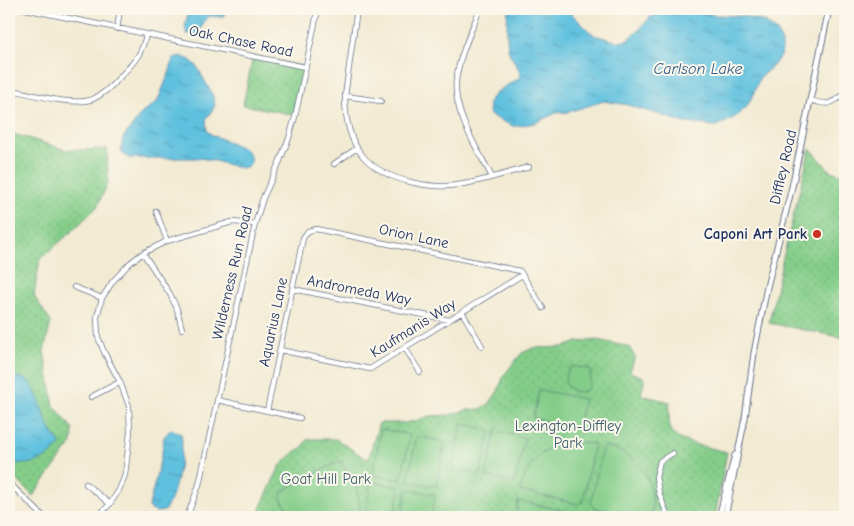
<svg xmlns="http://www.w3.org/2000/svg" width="854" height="526" viewBox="0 0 854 526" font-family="'Comic Neue',sans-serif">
<defs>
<pattern id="park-dots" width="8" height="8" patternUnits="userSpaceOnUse" patternTransform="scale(1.25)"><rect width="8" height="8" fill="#83cd89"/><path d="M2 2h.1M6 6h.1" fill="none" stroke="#71b079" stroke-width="1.8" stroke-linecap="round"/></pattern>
<pattern id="water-ripples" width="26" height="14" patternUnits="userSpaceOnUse" patternTransform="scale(1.25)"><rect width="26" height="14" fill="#60c1df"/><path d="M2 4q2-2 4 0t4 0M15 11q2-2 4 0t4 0" fill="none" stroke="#4e9db8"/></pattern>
</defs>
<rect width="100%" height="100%" fill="#fbf7ec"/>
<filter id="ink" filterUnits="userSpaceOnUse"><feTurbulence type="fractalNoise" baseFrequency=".02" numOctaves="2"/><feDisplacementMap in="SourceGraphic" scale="10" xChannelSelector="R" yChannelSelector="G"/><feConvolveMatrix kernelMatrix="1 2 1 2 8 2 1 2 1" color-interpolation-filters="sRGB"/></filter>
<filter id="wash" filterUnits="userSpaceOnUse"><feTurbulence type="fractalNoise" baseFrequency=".0096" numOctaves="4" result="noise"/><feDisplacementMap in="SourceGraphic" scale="20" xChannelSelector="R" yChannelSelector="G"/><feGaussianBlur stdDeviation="1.12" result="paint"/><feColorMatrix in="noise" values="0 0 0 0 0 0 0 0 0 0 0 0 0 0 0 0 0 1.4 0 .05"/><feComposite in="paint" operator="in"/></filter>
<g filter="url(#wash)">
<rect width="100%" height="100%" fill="#f2ead2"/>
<path fill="url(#park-dots)" stroke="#4f7e74" d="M253 56 305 67 295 115 243 105Z
M9 133 24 137 66 150 107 149 108 183 97 207 70 233 40 259 34 296 51 322 44 351 54 406 73 429 72 443 33 496 9 472V248L10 199 9 197Z
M810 148 830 171 845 175V338L769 323 782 262Z
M598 340 629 347 635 357 630 372 645 378 641 395 670 402C669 412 667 428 675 436 683 443 715 449 727 452L715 517H256L280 466 295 452 302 448 308 439H336L368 460 379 423H405L416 421 429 416 449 415 467 410 481 409 489 404 498 391 504 375 522 353 533 348 564 347 577 342Z"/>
<path fill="#83cd89" stroke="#4f7e74" d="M573 366 589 369 591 372 588 389C570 399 556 378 573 366Z
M539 390 584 399 577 428 533 418Z
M462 424 491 430 480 475 452 468Z
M381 429 410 435 401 480 373 475Z
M496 431 525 438 514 483 486 476Z
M417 436 445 442 436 486 408 481Z
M573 442 594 444 583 501 578 504 520 491C527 463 543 446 573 442Z
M603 446C638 453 659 482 651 517H642L594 508 591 503Z
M340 461 356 485 360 509 357 517H294L281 499 282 492 296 483Z
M371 482 400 487 394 517H365Z
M407 489 435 495 431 517H402Z
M518 501 576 513 579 517H516Z"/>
<path fill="url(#water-ripples)" stroke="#3e789e" d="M189 9H230L222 17 209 16 206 18 198 34 194 35 187 34 185 26Z
M508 9H567L589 31 596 36H598C619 42 622 47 639 30 643 25 647 22 650 17L668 11 685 9 715 15 743 16 765 22 777 32 782 43V49L781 55 773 66 760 77 753 95 745 109 741 111 737 116 726 122 716 126 686 123 628 105 604 101 568 112 556 113 535 123 518 126H513L504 122 490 115C489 111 488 107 489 103 493 91 510 84 520 78 521 67 513 62 509 52 506 44 507 19 508 9Z
M181 56 190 60 196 65 213 96 215 106 206 119 207 131 212 135 236 145 247 151 251 159 249 166 241 168 211 160 200 158H129L123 154 121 149 123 138 142 113 157 102 170 71 173 58Z
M18 377C36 377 41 411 48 425 51 432 57 437 60 445 49 460 26 469 9 460V382Z
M171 429 181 434C185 445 176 485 172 497 170 502 167 506 164 511L156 512 150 509 149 506 162 453 164 437Z"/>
</g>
<g filter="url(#ink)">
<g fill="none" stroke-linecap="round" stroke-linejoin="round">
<defs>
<path id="minor" d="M25 9 305 67
M357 9 345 96C345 146 366 173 415 183 425 185 436 187 446 186 471 185 503 174 529 167
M480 9C471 32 459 56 456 81 453 113 478 150 492 177
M117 29 120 9
M9 89C31 94 73 107 93 99 104 94 112 86 120 77 135 61 141 56 146 35
M345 96 381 101
M810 100C829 106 829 105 845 94
M334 164 357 148
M156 211 167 241
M143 253 170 294 177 309 182 329
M74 287 102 298
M293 289 449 320
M462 312 482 346
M405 348 420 372
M280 350 370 369 522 275
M91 397 120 382
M217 400 300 418
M267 411 303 238 308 231 316 229 520 271 543 308
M9 483 44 517
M86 484 110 504
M97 517 110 504 119 490 125 475 130 432 129 406 120 382 104 352 98 337 97 317 102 298 113 281 130 263 143 253 167 241 232 222 255 224
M187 517 199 485 255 224 263 198 279 163 289 138 295 117 318 9
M668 517 659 493 656 477 660 461 673 453"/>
<path id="major" d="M719 517 735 455
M725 517 745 418 754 353 767 287 792 187 829 9"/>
</defs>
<use href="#minor" stroke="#667087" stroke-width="6"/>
<use href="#major" stroke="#667087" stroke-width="7"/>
<use href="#minor" stroke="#fff" stroke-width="4.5"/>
<use href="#major" stroke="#fff" stroke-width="5"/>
</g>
</g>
<circle fill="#c8321e" stroke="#fbf7ec" stroke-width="2" cx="817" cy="234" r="5"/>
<g text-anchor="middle" stroke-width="4" stroke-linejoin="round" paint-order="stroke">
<g font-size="15" fill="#1b2f5e" stroke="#fbf7ec">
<text transform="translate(241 41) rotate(12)" y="5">Oak Chase Road</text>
<text transform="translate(783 167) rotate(-77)" y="5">Diffley Road</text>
<text transform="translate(414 236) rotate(12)" y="5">Orion Lane</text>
<text transform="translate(232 273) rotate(-77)" y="5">Wilderness Run Road</text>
<text transform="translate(359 290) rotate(11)" y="5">Andromeda Way</text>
<text transform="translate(273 322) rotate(-78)" y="5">Aquarius Lane</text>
<text transform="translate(413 328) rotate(-32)" y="5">Kaufmanis Way</text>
</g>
<g font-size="15" font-weight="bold" fill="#1b2f5e" stroke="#fbf7ec" text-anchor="end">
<text x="807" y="239">Caponi Art Park</text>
</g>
<g font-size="15" fill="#3a5e6b" stroke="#fbf7ec">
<text x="568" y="431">Lexington-Diffley<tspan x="568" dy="17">Park</tspan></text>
<text x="326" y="484">Goat Hill Park</text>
</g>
<g font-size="16" font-style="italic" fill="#305b85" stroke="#fbf7ec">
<text x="698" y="74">Carlson Lake</text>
</g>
</g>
<rect width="854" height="526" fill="none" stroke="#fbf7ec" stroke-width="30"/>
</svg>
